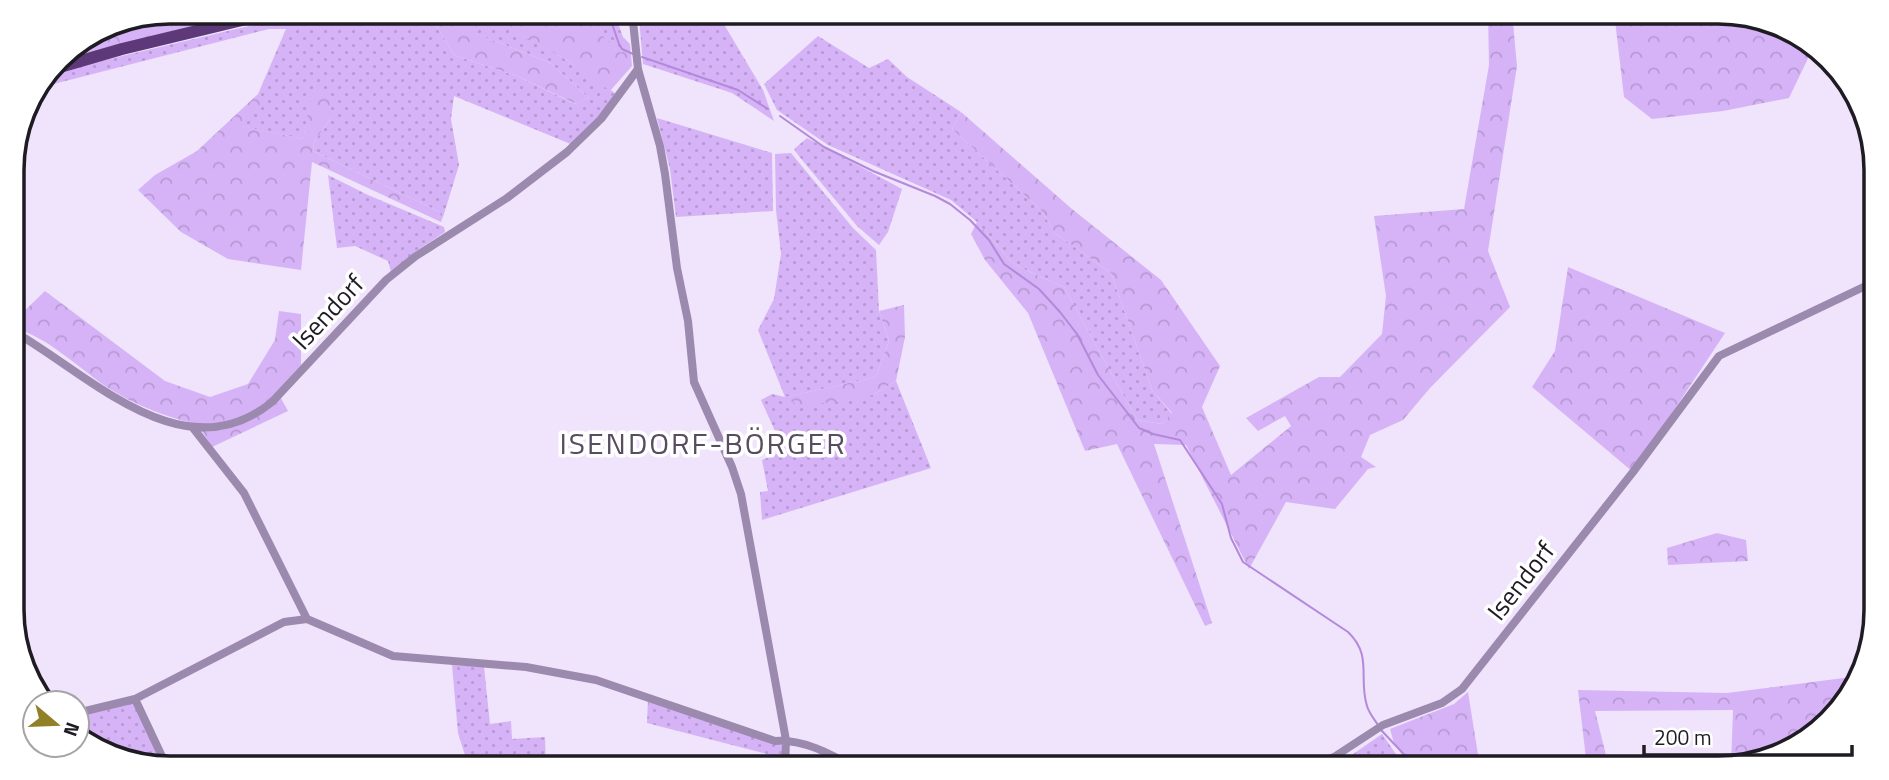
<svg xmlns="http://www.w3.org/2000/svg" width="1889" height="780" viewBox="0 0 1889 780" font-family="'Titillium Web',sans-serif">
<defs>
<pattern id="grass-dots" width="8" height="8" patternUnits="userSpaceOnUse" patternTransform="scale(1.75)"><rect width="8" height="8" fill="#d6b3f6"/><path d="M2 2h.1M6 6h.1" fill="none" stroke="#b799d3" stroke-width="1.8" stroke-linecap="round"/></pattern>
<pattern id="forest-crowns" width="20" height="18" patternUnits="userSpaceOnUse" patternTransform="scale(1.75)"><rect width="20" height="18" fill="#d6b3f6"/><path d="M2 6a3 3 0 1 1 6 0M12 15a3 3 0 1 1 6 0" fill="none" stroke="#b799d3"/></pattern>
</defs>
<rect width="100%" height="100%" fill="#efe4fb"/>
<path fill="url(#grass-dots)" d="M308 12H428L454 55 517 76 575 104 589 98 549 62 473 33 482 14 567 60 615 93 600 116 573 145 454 96 451 119 459 165 444 214 313 151 314 142 331 118 315 83 303 139 241 126 265 101 258 94 286 29H269L38 88 48 75 67 69Z
M577 12H614L623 37 630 44 621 54Z
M639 18 716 20 725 26 763 90 774 121 732 93 643 64Z
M818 36 869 68 888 59 907 77 961 112 952 129 1041 210 1055 233 1111 273 1152 390 1172 414 1162 424 1137 420 1064 287 1019 267 1008 258 977 222 951 200 828 145 777 110 764 84Z
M657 118 772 153 773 211 676 217 670 169Z
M807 138 902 189 888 232 879 245 857 226 798 155 794 149Z
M791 153 853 228 876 250 879 311 889 341 876 377 786 397 873 395 896 381 931 468 762 520 760 492 768 491 762 460 784 451 761 400 772 394 785 397 758 330 774 299 781 254 776 210 775 154Z
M328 175 368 195 444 227 445 232 415 252 391 272 388 261 355 246 337 248Z
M452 665 484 667 490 724 511 721 512 739 545 737 546 768H469L458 733Z
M648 699 783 746 782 758 647 723Z
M134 702 163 766 110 756 77 730V717Z
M1382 734 1405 767 1325 768 1343 761Z"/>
<path fill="url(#forest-crowns)" d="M175 12H253L180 29 59 61 66 52 75 46 176 17Z
M428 12H577L621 53 630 44 632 66 610 91 567 60 482 15 474 33 549 62 589 98 576 104 517 76 454 55Z
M1488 12H1512L1517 66 1488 251 1510 307 1430 388 1403 420 1370 435 1361 457 1376 467 1368 469 1335 509 1286 502 1249 569 1186 445 1154 444 1212 623 1205 626 1117 444 1085 451 1028 313 985 260 971 234 977 222 1008 258 1019 267 1064 287 1137 420 1162 424 1172 413 1152 390 1111 273 1055 233 1041 210 952 129 961 112 1072 209 1161 280 1220 366 1202 407 1231 475 1291 426 1285 416 1258 431 1246 418 1319 377H1340L1382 334 1386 296 1374 216 1464 209 1489 65Z
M1614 12H1718L1779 24 1812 50 1789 98 1723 111 1652 119 1624 97Z
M314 83 331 93V118L314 142 313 151 444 214 441 222 312 162 301 270 228 259 181 232 138 190 155 175 197 151 258 94 266 101 242 126 303 139Z
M1568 267 1725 333 1633 472 1532 387 1555 351Z
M45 291 165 381 210 397 248 384 275 340 279 311 301 314V365L277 391 288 411 212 447 197 424C168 418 135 405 110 389 84 373 43 332 13 329V316L18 317Z
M904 305 905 337 896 381 873 395 837 402 797 405 785 397 876 377 889 341 879 311Z
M1717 533 1746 540 1748 561 1668 565 1667 548Z
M1859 676 1807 741 1731 766 1733 710 1595 711 1609 767H1587L1578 690 1727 693Z
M1468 692 1480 767H1410L1394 743 1390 729 1454 704Z"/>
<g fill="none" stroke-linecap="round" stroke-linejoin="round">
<path stroke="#b488db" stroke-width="2" d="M608 12 619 44 622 49 633 54
M642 57 738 90 768 109
M780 116 824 147 873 171 935 196 950 204 970 220 989 240 1004 264 1039 289 1060 312 1077 334 1098 375 1139 428 1153 434 1180 440 1222 504 1231 538 1243 562 1348 632C1373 656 1358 677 1367 706 1369 713 1374 719 1378 725
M1381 730 1416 767"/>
<path stroke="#9c89ae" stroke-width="8" d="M632 12 638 69 660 146 665 174 677 268 688 321 694 382 732 467 741 494 786 740 785 768
M13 334H18C93 378 185 473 272 402L386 280 416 256 507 198 567 152 601 119 638 69
M193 428 244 493 307 619
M135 699 167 767
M77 713 135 699 284 622 307 619 393 656 526 667 596 680 775 741C801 739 832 753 853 768
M1304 768 1334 757 1383 725 1442 703 1462 689 1633 472 1719 356 1876 281"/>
<path stroke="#5d3979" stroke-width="12" d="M53 69 122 49 275 12"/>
</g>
<g text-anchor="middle" stroke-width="7" stroke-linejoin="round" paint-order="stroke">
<g font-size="26" fill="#1f1b23" stroke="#fff">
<text transform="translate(328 312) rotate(-47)" y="9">Isendorf</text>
<text transform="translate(1521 581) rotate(-52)" y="9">Isendorf</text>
</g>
<g font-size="30" letter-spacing="2" fill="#574d60" stroke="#fff">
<text x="703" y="454">ISENDORF-BÖRGER</text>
</g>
</g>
<path d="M0 0H1889V780H0ZM170 24H1718A146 146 0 0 1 1864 170V610A146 146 0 0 1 1718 756H170A146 146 0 0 1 24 610V170A146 146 0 0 1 170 24Z" fill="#fff" fill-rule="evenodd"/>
<path fill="none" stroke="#1f1b23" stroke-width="3.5" d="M170 24H1718A146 146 0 0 1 1864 170V610A146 146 0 0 1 1718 756H170A146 146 0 0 1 24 610V170A146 146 0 0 1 170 24Z"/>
<g transform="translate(56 724) rotate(109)"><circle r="33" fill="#ffffff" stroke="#a5a4a7" stroke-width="2"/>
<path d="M0-5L12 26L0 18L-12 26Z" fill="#918027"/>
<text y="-10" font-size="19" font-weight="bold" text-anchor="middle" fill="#1f1b23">N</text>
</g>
<path d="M1644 745v10h208v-10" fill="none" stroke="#1f1b23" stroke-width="3.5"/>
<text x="1654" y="745" font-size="21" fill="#1f1b23" stroke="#ffffff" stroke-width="5" paint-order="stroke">200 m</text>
</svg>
